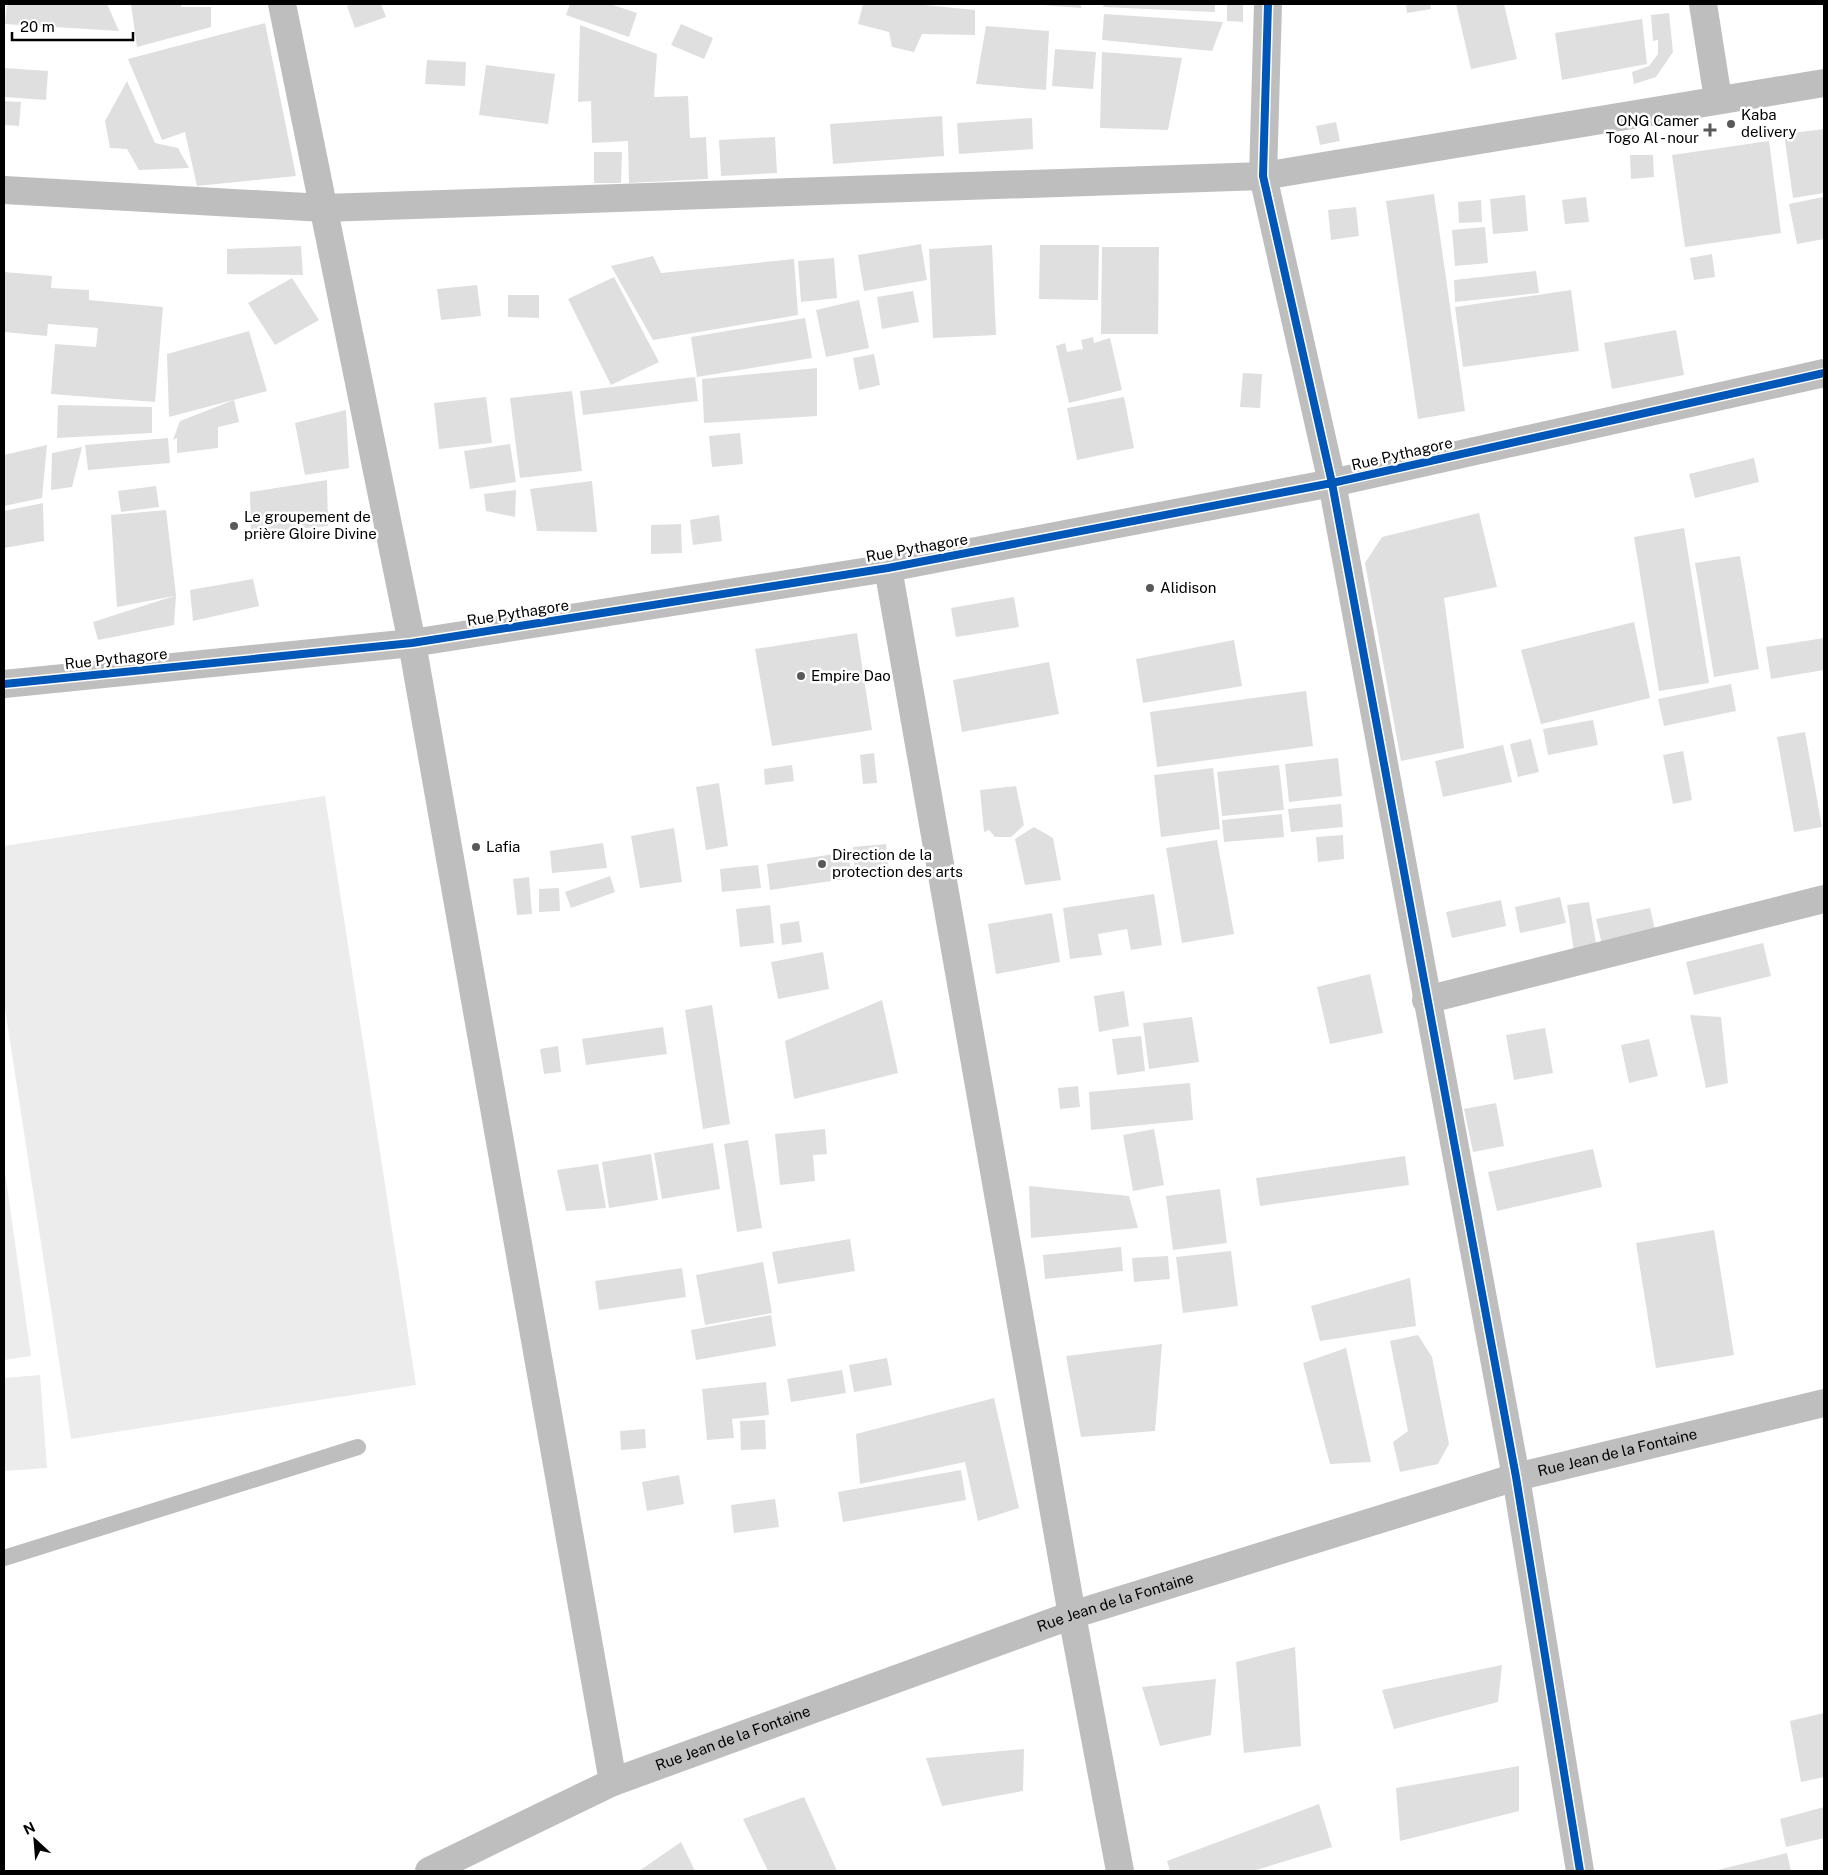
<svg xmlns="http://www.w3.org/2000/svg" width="1828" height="1875" viewBox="0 0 1828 1875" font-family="'Public Sans',sans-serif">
<rect width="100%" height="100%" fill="#fff"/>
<path fill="#ececec" d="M325 796 416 1385 71 1439 4 1002V846Z
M4 1165 31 1356 4 1360Z
M40 1375 47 1468 4 1471V1378Z"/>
<path fill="#dfdfdf" d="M7 4H107L119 31 5 24Z
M131 4H181V7H211V27L137 47Z
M353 4H381L386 17 355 28 347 6Z
M570 4H610L637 13 629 37 566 15Z
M863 4H914L975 10V35L922 34 914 52 892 47 889 32 858 24Z
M1043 4H1081V8L1043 5Z
M1104 4H1215V12L1103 7Z
M1227 4H1243V22L1227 21Z
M1406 4H1430L1431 9 1407 13Z
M1456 4H1504L1517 59 1471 69Z
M1669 13 1673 52 1656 77 1634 84 1632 72 1649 66 1658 54V40L1653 41 1651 15Z
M1104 14 1223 22 1212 51 1102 40Z
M1642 19 1647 64 1562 80 1555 33Z
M265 23 296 176 197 186 185 132 162 140 128 59Z
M681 24 713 38 704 59 671 45Z
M580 25 657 54 654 97 688 96 690 138 706 137 708 179 629 183 628 141 592 143 591 101 578 102Z
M986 26 1049 31 1046 90 976 84Z
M1055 49 1096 52 1093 89 1052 86Z
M1102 52 1182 58 1168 130 1100 128Z
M427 60 466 62 465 86 425 84Z
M486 65 555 74 548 124 479 115Z
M4 68 48 71 46 100 4 97Z
M127 81 155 143 178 148 189 168 139 170 127 149 110 148 105 121Z
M4 101 21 102 19 126 4 125Z
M942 116 944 156 833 164 830 124Z
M1032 118 1033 149 959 154 957 123Z
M1336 122 1340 141 1320 145 1316 126Z
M1824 129V193L1793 198 1784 134Z
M775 137 777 173 721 176 719 140Z
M1769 141 1781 233 1685 247 1672 155Z
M594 152H622L621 183H594Z
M1630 155H1653L1654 177 1631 179Z
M1434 194 1465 411 1418 419 1386 201Z
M1525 195 1528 231 1493 234 1490 199Z
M1586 197 1589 222 1565 224 1562 200Z
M1823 197 1824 239 1797 244 1789 204Z
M1481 200 1482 222 1459 223 1458 202Z
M1356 207 1359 236 1331 240 1328 210Z
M1485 227 1488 263 1455 266 1452 230Z
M921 244 927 280 864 291 858 255Z
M992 245 996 335 933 338 929 249Z
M1040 245H1099L1098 300 1039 299Z
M301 246 303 275 227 274V249Z
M1102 247H1159L1158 334H1101Z
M1712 254 1715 277 1694 280 1690 258Z
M653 256 661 273 794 259 798 315 653 340 611 266Z
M834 258 837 298 801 302 798 261Z
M1536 271 1539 293 1455 302 1454 280Z
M4 272 52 276 51 288 89 290V300L163 307 155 402 51 394 55 344 96 347 98 328 48 324 47 336 4 332Z
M614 277 659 362 611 385 568 299Z
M292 278 319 320 275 345 248 303Z
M477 285 481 316 441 320 437 289Z
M1571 290 1579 351 1463 367 1455 307Z
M913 291 919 322 882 329 877 297Z
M508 295H539V318L508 317Z
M859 300 869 348 826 357 816 310Z
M805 318 812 358 697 377 691 337Z
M1676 330 1684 375 1612 389 1604 343Z
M249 331 267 391 169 417 167 354Z
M1093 337 1094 343 1110 338 1122 390 1069 403 1056 346 1065 343 1067 352 1083 349 1081 340Z
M874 354 880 385 859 390 853 358Z
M817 368V416L704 423 702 379Z
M1243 373 1262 374 1260 408 1240 407Z
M695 377 698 401 583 415 580 391Z
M572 391 582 471 520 478 510 398Z
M486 397 492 443 439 449 434 403Z
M1124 397 1134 448 1077 460 1067 408Z
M234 400 239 422 218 427V448L177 453V438L173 440 180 421Z
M58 405 152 407V433L57 438Z
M346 410 349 468 305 475 295 423Z
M740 433 743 464 712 467 709 436Z
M168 438 170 463 88 470 85 445Z
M510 444 516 482 470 489 464 451Z
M47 445 42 498 4 506V455Z
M82 447 72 487 51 490 52 453Z
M1754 458 1759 482 1695 498 1689 474Z
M327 480 328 526 251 533 250 492Z
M592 481 597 532 537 531 530 489Z
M156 486 159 507 121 512 118 491Z
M516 490 515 517 486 511 484 494Z
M43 503 44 541 4 548V511Z
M166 510 176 595 174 625 98 640 93 622 174 596 117 607 111 515Z
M1479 513 1497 587 1444 598 1464 748 1401 761 1365 563 1382 537Z
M719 515 722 541 693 545 690 520Z
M681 524 682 553 651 554V525Z
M1684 528 1709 683 1659 691 1634 537Z
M1740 556 1759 669 1714 677 1695 563Z
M253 579 259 606 193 621 190 590Z
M1014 597 1019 627 956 637 951 608Z
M1634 622 1650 698 1541 724 1521 650Z
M857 633 872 730 772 746 755 649Z
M1824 638V670L1771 679 1766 647Z
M1234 640 1242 686 1143 703 1136 659Z
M1049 662 1059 714 962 732 953 680Z
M1731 684 1736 711 1664 726 1658 699Z
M1306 691 1313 746 1157 767 1150 712Z
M1593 720 1598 745 1548 755 1543 729Z
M1805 732 1822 827 1794 832 1777 737Z
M1531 739 1539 772 1518 777 1510 744Z
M1503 745 1512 782 1443 797 1435 761Z
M1683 751 1692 800 1673 804 1663 755Z
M874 753 877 783 863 784 860 755Z
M1338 758 1342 796 1289 802 1285 764Z
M792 765 794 781 765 785 764 769Z
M1279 765 1284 810 1222 816 1217 772Z
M1213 768 1220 829 1161 837 1154 775Z
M719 783 728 846 706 850 696 787Z
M1016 786 1024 825 1011 837H995L989 830 984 832 980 790Z
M1341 804 1343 827 1291 832 1288 809Z
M1282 814 1284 837 1224 842 1222 820Z
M1034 827 1053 838 1061 880 1025 885 1015 839Z
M674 828 682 882 640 888 631 836Z
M1343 835 1344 859 1318 862 1316 837Z
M1217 840 1234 934 1182 943 1166 848Z
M603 843 607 868 552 873 550 851Z
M886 844 889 871 855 874 853 847Z
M848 852 852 878 770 890 767 864Z
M758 865 761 888 722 892 720 869Z
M610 876 615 892 571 908 565 892Z
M529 877 532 914 517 915 513 879Z
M559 888 560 911 539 912V889Z
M1154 894 1162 945 1131 950 1127 929 1098 934 1102 955 1070 959 1063 908Z
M1560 897 1566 923 1520 933 1515 907Z
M1501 900 1506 926 1452 938 1446 912Z
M1589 902 1597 949 1574 952 1567 905Z
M770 905 774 943 740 947 736 909Z
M1650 908 1656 934 1602 945 1596 919Z
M1052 913 1060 962 996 974 988 924Z
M799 921 802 942 782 945 780 924Z
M1763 943 1771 976 1694 995 1686 962Z
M823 952 829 989 778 999 771 962Z
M1370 974 1383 1033 1330 1044 1317 987Z
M1124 991 1129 1026 1099 1032 1094 996Z
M882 1000 898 1073 794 1099 785 1041Z
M712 1005 730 1124 703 1129 685 1010Z
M1690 1015 1721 1017 1728 1083 1706 1088Z
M1192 1017 1199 1062 1149 1069 1143 1023Z
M663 1027 667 1054 586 1065 582 1039Z
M1545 1028 1553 1073 1514 1080 1506 1035Z
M1141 1036 1145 1071 1117 1075 1112 1039Z
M1649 1039 1658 1076 1629 1083 1621 1045Z
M558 1046 561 1072 544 1074 540 1049Z
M1190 1083 1193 1120 1091 1130 1089 1092Z
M1078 1086 1080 1107 1060 1109 1058 1088Z
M1496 1103 1504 1146 1473 1152 1464 1109Z
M825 1129 827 1154 813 1155 815 1181 780 1185 775 1134Z
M1154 1129 1164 1185 1133 1191 1123 1135Z
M748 1140 762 1228 737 1232 724 1144Z
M713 1143 720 1189 662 1199 654 1153Z
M1593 1149 1602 1187 1497 1211 1488 1172Z
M651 1154 658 1200 609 1208 602 1162Z
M1405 1156 1409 1185 1260 1206 1256 1178Z
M598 1164 606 1208 566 1211 557 1170Z
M1029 1186 1129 1196 1138 1228 1031 1238Z
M1220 1189 1227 1243 1173 1250 1166 1196Z
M1714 1230 1734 1355 1656 1368 1636 1243Z
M850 1239 855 1271 778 1284 772 1252Z
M1121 1247 1123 1271 1045 1279 1043 1255Z
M1231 1251 1238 1306 1183 1313 1176 1257Z
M1168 1256 1170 1279 1134 1282 1132 1258Z
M763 1262 772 1313 705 1325 696 1275Z
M682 1268 686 1297 599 1310 595 1281Z
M1410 1278 1416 1326 1320 1341 1311 1306Z
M771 1315 776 1346 696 1360 691 1330Z
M1418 1335 1432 1357 1449 1444 1438 1464 1400 1472 1393 1442 1408 1431 1390 1341Z
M1162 1344 1155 1431 1081 1437 1066 1356Z
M1346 1348 1371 1462 1330 1464 1303 1363Z
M887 1358 892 1385 854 1392 849 1365Z
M842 1370 846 1393 791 1402 787 1379Z
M766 1382 769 1415 732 1419 734 1438 707 1440 702 1389Z
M994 1398 1019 1508 978 1521 965 1462 860 1484 856 1434Z
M765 1420 766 1449 741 1450 740 1421Z
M645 1429 646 1448 621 1450 620 1431Z
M961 1470 966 1500 843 1522 838 1492Z
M679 1475 684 1504 647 1511 642 1482Z
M775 1499 779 1527 734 1533 731 1505Z
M1295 1647 1301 1746 1244 1753 1236 1662Z
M1502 1665 1498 1702 1394 1729 1382 1690Z
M1216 1679 1211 1735 1160 1746 1142 1687Z
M1824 1713V1777L1801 1782 1790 1721Z
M1024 1749 1023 1791 942 1806 926 1758Z
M1519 1766V1811L1400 1841 1396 1788Z
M804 1797 837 1871H768L743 1819Z
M1319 1804 1332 1847 1253 1871H1170L1167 1861Z
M1824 1807V1838L1786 1847 1780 1819Z
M681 1842 695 1871H639Z
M1787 1853 1791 1871H1713Z"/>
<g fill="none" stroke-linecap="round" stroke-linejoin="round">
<path stroke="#bebebe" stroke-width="16" d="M4 1558 358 1447"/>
<g stroke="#bebebe" stroke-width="28">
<path d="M282 4 412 643 613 1782"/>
<path d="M1268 4 1263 176 1332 483 1516 1477 1580 1871"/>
<path d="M1703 4 1718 99"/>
<path d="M4 190 324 208 1263 176 1824 83"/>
<path d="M888 568 1072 1615 1120 1871"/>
<path d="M4 684 412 643 888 568 1332 483 1824 373"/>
<path d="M1426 1000 1824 899"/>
<path id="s1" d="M429 1871 613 1782 1072 1615 1516 1477 1824 1403"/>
</g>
<defs>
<path id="cycleway" d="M1268 4 1263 176 1332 483 1516 1477 1580 1871
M4 684 412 643 888 568 1332 483 1824 373"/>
</defs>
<use href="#cycleway" stroke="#fff" stroke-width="11"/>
<use href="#cycleway" stroke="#0057b8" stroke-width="8"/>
</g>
<g fill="#595959" stroke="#fff" stroke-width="2">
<circle cx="1731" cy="124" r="5"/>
<path d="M1707.5 122.5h5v5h5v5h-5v5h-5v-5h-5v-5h5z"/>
<circle cx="234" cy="526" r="5"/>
<circle cx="1150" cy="588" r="5"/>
<circle cx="801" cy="676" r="5"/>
<circle cx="476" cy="847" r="5"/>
<circle cx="822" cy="864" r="5"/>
</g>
<g text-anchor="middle" stroke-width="5" stroke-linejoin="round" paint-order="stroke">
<g font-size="15" fill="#000" stroke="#fff" text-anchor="start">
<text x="1741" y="120">Kaba<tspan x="1741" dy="17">delivery</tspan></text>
<text x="1699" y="126" text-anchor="end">ONG Camer<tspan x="1699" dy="17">Togo Al - nour</tspan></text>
<text x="244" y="522">Le groupement de<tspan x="244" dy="17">prière Gloire Divine</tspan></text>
<text x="1160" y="593">Alidison</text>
<text x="811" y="681">Empire Dao</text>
<text x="486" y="852">Lafia</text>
<text x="832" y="860">Direction de la<tspan x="832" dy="17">protection des arts</tspan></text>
</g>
<g font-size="15" fill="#000" stroke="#fff">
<text transform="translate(1402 454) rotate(-13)" y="5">Rue Pythagore</text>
<text transform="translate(917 548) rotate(-10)" y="5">Rue Pythagore</text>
<text transform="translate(518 613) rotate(-9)" y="5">Rue Pythagore</text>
<text transform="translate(116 659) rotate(-6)" y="5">Rue Pythagore</text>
<text dy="5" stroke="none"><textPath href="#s1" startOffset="1262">Rue Jean de la Fontaine</textPath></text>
<text dy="5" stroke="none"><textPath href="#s1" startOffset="738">Rue Jean de la Fontaine</textPath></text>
<text dy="5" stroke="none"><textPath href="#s1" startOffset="332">Rue Jean de la Fontaine</textPath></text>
</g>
</g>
<rect width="1828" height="1875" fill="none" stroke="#000000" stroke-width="10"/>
<g transform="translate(35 1840) rotate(334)" stroke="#ffffff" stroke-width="4" paint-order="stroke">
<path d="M0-4L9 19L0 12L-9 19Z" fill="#000000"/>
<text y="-8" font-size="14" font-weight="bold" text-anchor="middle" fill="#000000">N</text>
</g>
<path d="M12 32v8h121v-8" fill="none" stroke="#000000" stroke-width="2.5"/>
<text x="20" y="32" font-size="15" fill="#000000" stroke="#ffffff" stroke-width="4" paint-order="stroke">20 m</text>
</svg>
